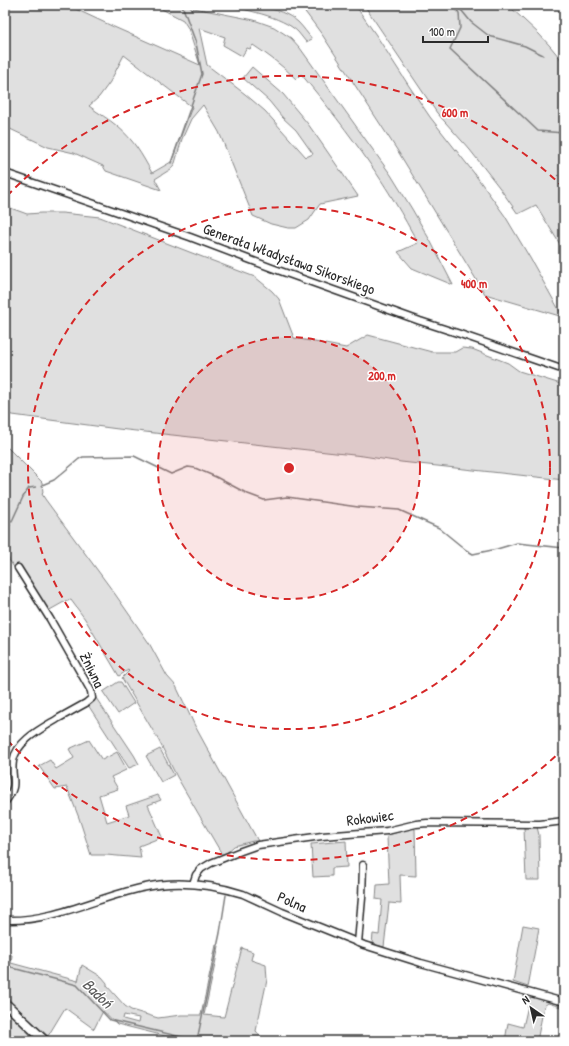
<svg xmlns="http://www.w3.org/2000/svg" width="569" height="1046" viewBox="0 0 569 1046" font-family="'Patrick Hand',sans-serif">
<rect width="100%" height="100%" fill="#fff"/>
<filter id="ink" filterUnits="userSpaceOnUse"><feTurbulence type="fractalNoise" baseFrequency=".025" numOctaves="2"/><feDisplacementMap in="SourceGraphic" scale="8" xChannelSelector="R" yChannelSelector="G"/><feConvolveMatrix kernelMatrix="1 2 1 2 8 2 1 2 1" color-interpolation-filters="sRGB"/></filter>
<g filter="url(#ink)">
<path fill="#e0e0e0" stroke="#868686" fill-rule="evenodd" d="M5 5H67L114 27 200 65 188 28 183 20 154 5H189L192 10 194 8 254 20 274 27 291 38 300 48 391 175 412 209 431 242 453 285 412 268 398 252 418 243C403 216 388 189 370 164 349 133 325 103 301 74L296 79C283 66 268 55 253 45L250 49 247 48 242 56 223 45 225 37 199 28 207 65 245 94 265 111 306 157 313 154 296 130 282 117 269 101 243 78 252 67 283 94 308 124 320 141 358 196 320 204 309 220 296 228H288L271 224 253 216 219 132 203 105 191 119 182 139 175 163 171 169 155 179 161 190 106 171 103 166 74 153 48 147 8 128H5ZM124 55 192 107 171 162 152 173C142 155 134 140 117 126 109 119 98 113 89 106L99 97 110 82Z
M221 5C246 5 279 5 298 22 303 27 308 34 312 39L306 42C303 39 301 35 298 32 282 16 243 9 221 5Z
M290 5H355L376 35 409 86 430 117 474 173 505 216 530 258 563 317 485 294 399 153 323 36 306 13 301 9Z
M364 5H508L539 34 550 46 564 63V251L536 205 518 214 499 187 470 150 437 113Z
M5 206 27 214 41 213H62L100 217 192 253 255 277 272 291 279 299 294 338 346 348 368 335 432 352H455L462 348 472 349 508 363 519 371 564 385V480L401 462 363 456 299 449 118 429 5 414Z
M5 445 42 482 43 493 42 494 45 499 115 594 149 643 167 676 176 686 195 726 258 841H253L234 846 223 856 177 777 159 741 122 678 129 671 128 670 119 676 85 619 71 600 64 602 48 611 15 569 6 555 5 556V529L11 520 5 514Z
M118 682H121L134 703 118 714 103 692Z
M96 698 134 755 139 764 129 768 88 705 93 702Z
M89 740 102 760 117 752 126 768V770L111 777 118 789 99 795 107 822 129 815 126 806 158 795 161 800 148 805 162 837 139 846 141 858 106 855H91L79 818 67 787 55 789 39 766 50 760 56 769 74 758 69 749Z
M160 749 174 775 161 782 146 756Z
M537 827 539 835 540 880H526L524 828Z
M412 828 415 829 416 876 400 875 401 904 389 903 384 947 376 945V944L375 943 374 944H372L373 934 379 935 382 900 376 899 377 885 389 884 387 837 388 835Z
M346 841 347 867 332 868V876L313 877 311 844Z
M523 925 539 928 528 987 513 982Z
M216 945 219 946 204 1015 224 1017 242 948 253 952 251 960 266 965 267 980 256 1031 265 1041H185L117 1024 103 1011 94 1029 65 1008 48 1036 5 997V954L12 955 11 963 78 981 82 965 102 977 107 983V986L125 1006 131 1010 158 1018 181 1015H201ZM124 1015 139 1018 138 1023 123 1019Z
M531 995 564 1004V1008L548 1003 544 1006 537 1041H505L508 1023 523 1027 530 997Z
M5 1009 36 1041H5Z"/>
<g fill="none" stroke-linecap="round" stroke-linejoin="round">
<path stroke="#7e7e7e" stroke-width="1.5" d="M453 5 459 13 460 28 450 49 520 114 538 131 564 133
M454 5 462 11 471 22 489 36 525 46 543 55
M171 163 202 74 196 43 182 5
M42 485 54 480 79 459 83 457 134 456 171 474 188 467 195 468 216 477 248 494 264 500 287 497 358 507 399 510 439 528 466 550 473 554 497 549 517 543 564 548
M12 521 23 497 29 488 36 487
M5 532 10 525
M5 966 77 985 110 1020 198 1041
M197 1040 220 933 226 895"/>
<defs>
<path id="minor" d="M5 173 190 237 272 268 420 321 460 334 564 370
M5 802C20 783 10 780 13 761 17 740 43 728 59 718 68 713 77 708 86 703L92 698 91 691 50 619 18 568
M193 884 196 875 201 869 211 863 241 851 258 845 322 836 387 831 416 824 427 823 540 824 564 821
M5 920C52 922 96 898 141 888 175 880 211 884 243 894L282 912 364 945 421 963 564 1002
M358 943 362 898 363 865"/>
<path id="major" d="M5 1003 45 1041"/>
</defs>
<use href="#minor" stroke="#2b2b2b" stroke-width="9"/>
<use href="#major" stroke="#2b2b2b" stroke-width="11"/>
<use href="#minor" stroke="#fff" stroke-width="6"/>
<use href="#major" stroke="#fff" stroke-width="8"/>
</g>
</g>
<circle cx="289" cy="468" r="131" fill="#d62828" fill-opacity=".12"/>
<g fill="none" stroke="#d62828" stroke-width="2" stroke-dasharray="7 5">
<circle cx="289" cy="468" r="131"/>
<circle cx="289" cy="468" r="261"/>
<path d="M564 748A392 392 0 0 1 7 740M7 196A392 392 0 0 1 564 188"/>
</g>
<g text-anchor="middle" stroke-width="3" stroke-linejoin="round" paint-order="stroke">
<g font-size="15" fill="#2b2b2b" stroke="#fff">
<text transform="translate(289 259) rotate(20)" y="5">Generała Władysława Sikorskiego</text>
<text transform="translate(92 670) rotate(64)" y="5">Żniwna</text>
<text transform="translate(370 818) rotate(-7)" y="5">Rokowiec</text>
<text transform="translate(292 902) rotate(24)" y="5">Polna</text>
</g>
<g font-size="16" font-style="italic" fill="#5c5c5c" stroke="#fff">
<text transform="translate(98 993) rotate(44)" y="6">Badoń</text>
</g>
</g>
<circle cx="289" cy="468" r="6" fill="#d62828" stroke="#fff" stroke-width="2"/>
<g font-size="12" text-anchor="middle" font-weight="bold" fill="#d62828" stroke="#fff" stroke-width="3" stroke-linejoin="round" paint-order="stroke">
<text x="455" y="117">600 m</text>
<text x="474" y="288">400 m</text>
<text x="382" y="380">200 m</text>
</g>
<rect width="569" height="1046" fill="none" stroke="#fff" stroke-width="20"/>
<rect x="10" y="10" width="549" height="1026" fill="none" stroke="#2b2b2b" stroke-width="1.5" filter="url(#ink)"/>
<g transform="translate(531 1008) rotate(326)" stroke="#ffffff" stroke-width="3" paint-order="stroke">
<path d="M0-3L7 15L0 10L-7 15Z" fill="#2b2b2b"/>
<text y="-6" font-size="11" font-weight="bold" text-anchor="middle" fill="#2b2b2b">N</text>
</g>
<path d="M423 36v6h65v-6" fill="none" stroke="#2b2b2b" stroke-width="2"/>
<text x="429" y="36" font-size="12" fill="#2b2b2b" stroke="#ffffff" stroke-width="3" paint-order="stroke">100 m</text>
</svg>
